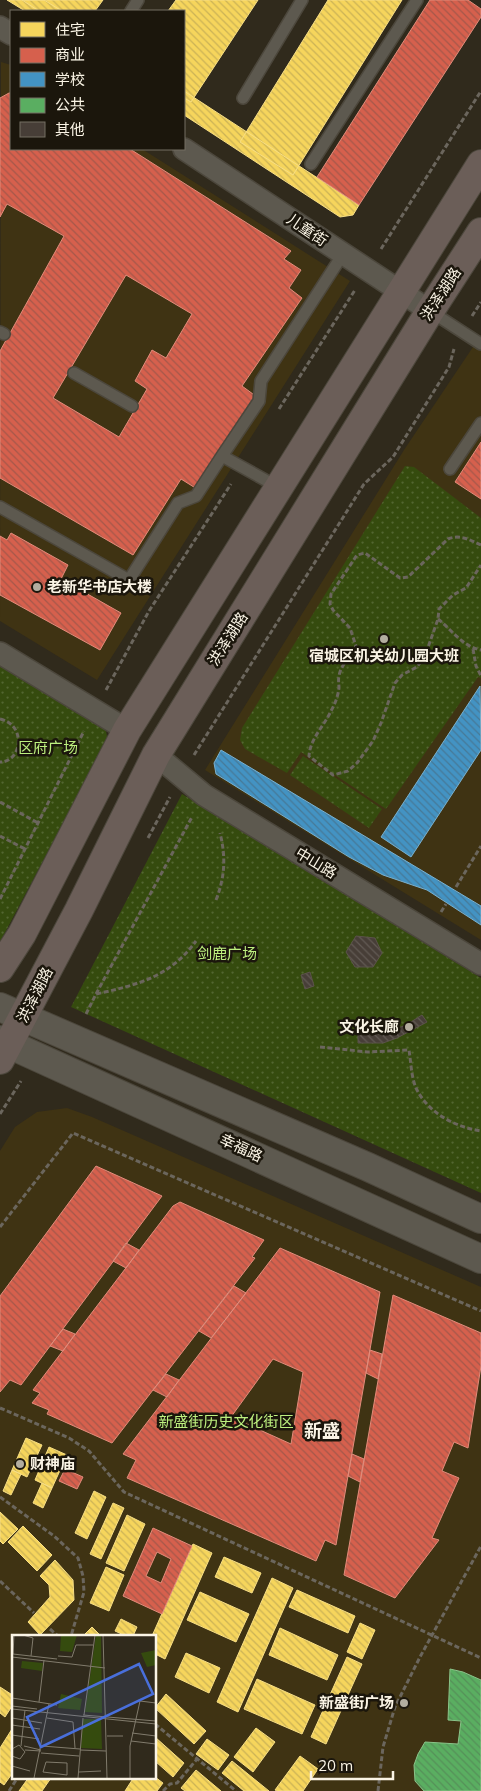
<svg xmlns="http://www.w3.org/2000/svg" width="481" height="1791" viewBox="0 0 481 1791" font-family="Mulish,'Noto Sans SC',sans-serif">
<defs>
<pattern id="park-dots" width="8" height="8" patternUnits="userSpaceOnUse" patternTransform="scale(1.25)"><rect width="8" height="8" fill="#354b0e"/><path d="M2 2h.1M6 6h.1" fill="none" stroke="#536631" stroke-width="1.8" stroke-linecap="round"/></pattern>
<pattern id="homes-back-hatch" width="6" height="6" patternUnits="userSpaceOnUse" patternTransform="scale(1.25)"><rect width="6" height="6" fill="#f6d55c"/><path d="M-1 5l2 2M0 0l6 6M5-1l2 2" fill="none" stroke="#cbb256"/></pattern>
<pattern id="shops-back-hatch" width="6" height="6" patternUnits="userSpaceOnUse" patternTransform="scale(1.25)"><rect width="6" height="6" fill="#d6604d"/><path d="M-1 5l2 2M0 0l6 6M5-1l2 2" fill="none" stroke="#a5584a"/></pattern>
<pattern id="schools-back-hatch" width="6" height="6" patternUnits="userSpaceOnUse" patternTransform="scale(1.25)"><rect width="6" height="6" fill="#4393c3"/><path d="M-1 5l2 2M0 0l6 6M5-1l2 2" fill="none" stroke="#467997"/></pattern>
<pattern id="public-back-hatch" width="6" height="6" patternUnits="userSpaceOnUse" patternTransform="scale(1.25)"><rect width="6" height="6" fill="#5aae61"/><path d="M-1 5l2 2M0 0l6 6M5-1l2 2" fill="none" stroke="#569059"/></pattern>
<pattern id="building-back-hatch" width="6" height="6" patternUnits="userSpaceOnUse" patternTransform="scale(1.25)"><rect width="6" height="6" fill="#473e37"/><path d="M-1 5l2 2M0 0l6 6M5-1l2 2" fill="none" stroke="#625a54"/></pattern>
</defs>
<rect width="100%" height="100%" fill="#302a1c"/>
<path fill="#3f3313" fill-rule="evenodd" d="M1 62 11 65V149H142L350 281 97 680 0 621Z
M481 335V940L205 770 404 450Z
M67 1108 92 1117 481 1287V1791H0V1151L15 1127 37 1112ZM14 1636H155V1777H14Z"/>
<path fill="url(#park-dots)" d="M405 466 414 467 481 518V678L478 677 386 809 301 752 287 773 245 749 240 740 242 728Z
M0 664 105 727 107 736 104 746 0 942Z
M303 756 382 809 369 828 290 775Z
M182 794 481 978V1193L71 1007Z"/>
<path fill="url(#homes-back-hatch)" stroke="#f7de85" d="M7 0H44L62 11H25Z
M22 0H103L95 11H39Z
M176 0H258L191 102 184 98V11H168Z
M328 0H402L293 175 240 142Z
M184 91 359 205 353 215 340 217 184 115Z
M26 1438 42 1445 27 1477 12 1470Z
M49 1447 67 1455 52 1488 35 1480Z
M12 1470 21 1474 11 1495 3 1491Z
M42 1483 52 1488 43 1508 33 1503Z
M94 1491 106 1497 87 1539 75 1533Z
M113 1503 124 1508 101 1559 90 1554Z
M0 1512 18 1529 3 1544 0 1541Z
M127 1515 145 1524 124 1571 106 1563Z
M23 1526 52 1555 37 1571 8 1542Z
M193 1544 212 1553 165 1659 155 1654V1636H152Z
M224 1557 261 1573 252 1593 215 1577Z
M55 1560 73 1580 74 1600 40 1635 28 1622 50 1597 49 1585 40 1576Z
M106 1567 124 1575 109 1611 90 1603Z
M272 1578 293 1588 238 1712 217 1702Z
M297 1590 355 1616 348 1633 289 1607Z
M200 1592 249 1614 236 1642 187 1620Z
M121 1619 137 1627 133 1636H126L115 1631Z
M360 1623 375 1630 362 1659 347 1652Z
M92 1627 101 1636H83Z
M280 1628 338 1655 327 1680 269 1655Z
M186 1653 220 1668 209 1693 175 1677Z
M347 1657 362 1664 326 1744 311 1737Z
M257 1679 315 1705 302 1734 244 1709Z
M0 1687 14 1696V1703L5 1717 0 1713Z
M166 1694 206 1731 194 1744 155 1708Z
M256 1728 275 1742 253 1772 234 1757Z
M12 1729 14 1730V1771L4 1785 0 1782V1748Z
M155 1737 184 1763 173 1777 155 1761Z
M207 1739 229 1755 218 1770 196 1754Z
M300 1756 318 1769 303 1791H277L275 1790Z
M232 1761 269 1791H244L222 1773Z
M196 1770 221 1791H185L181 1788Z
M29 1777H50L51 1778 42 1791H19Z
M134 1777H155L163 1783 157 1791H125Z"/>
<path fill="url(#shops-back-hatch)" stroke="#e18c7b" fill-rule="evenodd" d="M430 0H468L481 9V17L359 205 317 177Z
M9 93H11V149H130L291 251 284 259 301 270 289 288 302 298 242 386 257 397 197 489 181 479 133 555 0 478V351L64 236 7 204 0 217V98ZM126 275 192 314 166 358 152 350 135 381 147 389 119 437 53 398Z
M481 442V499L455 482Z
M11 533 68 565 61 579 121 613 100 650 0 595V536L7 540Z
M96 1166 162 1196 21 1385 10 1380 0 1392V1296Z
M180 1202 264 1240 252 1257 255 1258 112 1443 47 1414 49 1410 32 1403 40 1393 33 1390 173 1206Z
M126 1243 139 1250 126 1268 113 1261Z
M280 1248 380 1292 336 1545 325 1540 316 1561 127 1478 136 1460 123 1454ZM273 1359 303 1372 291 1444 231 1417Z
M234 1286 246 1293 211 1338 199 1331Z
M393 1295 481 1333V1366L468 1448 454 1442 442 1471 459 1478 432 1538 439 1540 395 1598 344 1575Z
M63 1329 75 1334 63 1351 50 1346Z
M370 1350 382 1354 378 1379 366 1373Z
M166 1374 179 1380 167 1397 153 1390Z
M352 1454 364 1459 360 1482 348 1476Z
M65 1469 83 1477 77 1489 59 1481Z
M153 1528 192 1546 162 1614 123 1596ZM157 1552 171 1559 161 1583 146 1576Z"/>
<path fill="url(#schools-back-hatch)" stroke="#7ab0cd" d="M480 686 481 750 411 857 381 837Z
M221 750 481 906V925L427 890 383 875 349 857 216 774 214 763Z"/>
<path fill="url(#public-back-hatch)" stroke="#8ac389" d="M450 1669 463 1672 481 1680V1791H424L415 1781 414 1765 418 1754 425 1742 458 1744 461 1721 448 1720Z"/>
<path fill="url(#building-back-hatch)" stroke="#5b524a" d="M356 936 375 938 382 953 373 967H355L346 952Z
M310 972 314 986 305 989 301 975Z
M422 1015 427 1022 397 1038 383 1043H358V1035L383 1034 406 1025Z"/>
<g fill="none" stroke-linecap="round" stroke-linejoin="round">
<defs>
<path id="lane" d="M131 11 138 0
M243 98 302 0
M311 164 417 0
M430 311 481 344
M0 332 4 334
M74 373 132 406
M222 456 278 487
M450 469 481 423
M0 507 129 580 178 503 196 496 222 456 259 401 261 381 343 254"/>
<path id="street" d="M0 27 11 34
M184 149 430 311
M0 653 127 730
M156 755 204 795 481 964"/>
<path id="secondary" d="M0 1007 368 1167 481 1219
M0 1040 481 1259"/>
<path id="primary" d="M0 968 22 934 127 730 481 164
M0 1060 79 910 156 755 430 311 481 232"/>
</defs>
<use href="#lane" stroke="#4c473c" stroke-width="14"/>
<use href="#street" stroke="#4c473c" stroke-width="24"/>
<use href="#secondary" stroke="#4c473c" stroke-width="30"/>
<use href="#primary" stroke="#4c473c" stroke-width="30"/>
<path stroke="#6b665d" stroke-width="3" stroke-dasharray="5 2.5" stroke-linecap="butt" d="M381 249 481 91
M472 316 481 302
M279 409 355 290
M481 545C470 540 460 534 448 539L408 577 400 578 365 553 357 555 331 594 330 604 333 610 350 628 356 646C351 657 341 664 339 676 338 680 339 684 339 688 338 696 335 704 331 711 324 726 310 739 309 756L333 775 348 771 357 763 373 741 381 723 395 683 402 675 417 667 425 656 438 619 439 609 453 595 466 588 481 565
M438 619C452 630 463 647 481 650
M473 649 476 666 481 676
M106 690 149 611 231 484
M0 719C27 725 22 762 0 762
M194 755 364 484 393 457 449 367 454 349
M0 802 38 823
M0 836 25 849
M148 838 170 797
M456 887 481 846
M0 899 84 731
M216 900C225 877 226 857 220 833
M441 912 446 904
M96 994 192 817
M86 1014 96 994C137 985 170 977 196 941
M320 1047 368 1052 409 1050C411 1062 411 1076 416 1088 428 1113 455 1127 481 1131
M0 1114 21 1081
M0 1227 73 1133 481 1311
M0 1408 69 1438 89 1451 124 1492 481 1658
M0 1497 54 1536 78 1558 83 1576 84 1592 71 1636
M0 1581 34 1613
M50 1629 58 1636
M155 1724 236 1791
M9 1791 18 1777
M163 1791 170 1784 177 1783 197 1759
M378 1791 383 1747 395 1707 420 1657 481 1546"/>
<use href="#lane" stroke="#5d594f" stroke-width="11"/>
<use href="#street" stroke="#5d594f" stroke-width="21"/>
<use href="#secondary" stroke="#5d594f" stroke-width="28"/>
<use href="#primary" stroke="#6b5e58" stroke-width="28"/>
</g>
<g fill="#b3ad9f" stroke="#1b160c" stroke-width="2">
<circle cx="37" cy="587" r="5"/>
<circle cx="384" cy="639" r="5"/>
<circle cx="409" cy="1027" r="5"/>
<circle cx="20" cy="1464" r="5"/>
<circle cx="404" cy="1703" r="5"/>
</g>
<g text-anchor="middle" stroke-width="5" stroke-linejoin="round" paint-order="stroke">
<g font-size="15" fill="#faf4e5" stroke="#1b160c">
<text transform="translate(307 230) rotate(34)" y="5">儿童街</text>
<text transform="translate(441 294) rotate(-57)" y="5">洪泽湖路</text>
<text transform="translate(228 639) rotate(-58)" y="5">洪泽湖路</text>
<text transform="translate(316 863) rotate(31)" y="5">中山路</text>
<text transform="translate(35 995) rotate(-63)" y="5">洪泽湖路</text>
<text transform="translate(241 1148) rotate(25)" y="5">幸福路</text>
</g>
<g font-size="15" font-weight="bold" fill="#faf4e5" stroke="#1b160c" text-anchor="start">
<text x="47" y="592">老新华书店大楼</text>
<text x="384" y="661" text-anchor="middle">宿城区机关幼儿园大班</text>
<text x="399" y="1032" text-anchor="end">文化长廊</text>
<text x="30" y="1469">财神庙</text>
<text x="394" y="1708" text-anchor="end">新盛街广场</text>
</g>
<g font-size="15" fill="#bdf07f" stroke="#1b160c">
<text x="48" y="753">区府广场</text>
<text x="227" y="959">剑鹿广场</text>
<text x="226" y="1427">新盛街历史文化街区</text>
</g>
<g font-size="18" font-weight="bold" fill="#faf4e5" stroke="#1b160c">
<text x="322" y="1437">新盛</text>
</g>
</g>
<g transform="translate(12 1635)">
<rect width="144" height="144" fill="#302a1c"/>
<path d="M49 0H65L60 17 48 16ZM84 0H89L90 78 73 77ZM144 15V30L135 32 129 18ZM10 26 31 28 30 36 9 33ZM49 59 70 64 68 75 46 73ZM71 84H89L90 114 69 113Z" fill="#354b0e"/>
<path fill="none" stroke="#817b6c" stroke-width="1" d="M2 0 1 19 45 24M11 0 21 3 19 21M91 0 95 143M46 21 60 22 64 10H81M0 22 93 33M0 63 45 70M27 67 32 25M0 71 25 74M0 74 144 89M71 80 144 86M72 80 83 0M0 83 30 88M35 83 61 87 63 113M0 90 28 94M120 98 144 101M0 100 27 104M95 101H111M119 106 144 109M9 111 13 75M12 111 29 115M30 111 68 114M0 114 7 110 13 117 8 124 0 121M13 115 29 116M68 115 94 116M29 118 67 121M34 127 55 128V140L31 137ZM0 131 18 136M67 137 89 136M22 143 37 69M66 143 71 83M118 143V111L128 66 144 68"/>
<path fill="#496fdb" fill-opacity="0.15" stroke="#496fdb" stroke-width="2.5" d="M127 29 141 59 29 112 15 82Z"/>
<rect width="144" height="144" fill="none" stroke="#faf4e5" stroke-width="2.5"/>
</g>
<rect x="10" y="10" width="175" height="140" fill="#1b160c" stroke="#746f63"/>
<rect x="20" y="22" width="25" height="15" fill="#f6d55c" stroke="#746f63"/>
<text x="55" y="35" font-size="15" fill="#faf4e5">住宅</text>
<rect x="20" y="48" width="25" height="15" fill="#d6604d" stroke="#746f63"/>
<text x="55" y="60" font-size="15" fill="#faf4e5">商业</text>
<rect x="20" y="72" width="25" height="15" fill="#4393c3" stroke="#746f63"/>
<text x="55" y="85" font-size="15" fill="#faf4e5">学校</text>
<rect x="20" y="98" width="25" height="15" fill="#5aae61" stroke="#746f63"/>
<text x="55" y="110" font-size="15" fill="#faf4e5">公共</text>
<rect x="20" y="122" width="25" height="15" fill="#473e37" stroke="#746f63"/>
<text x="55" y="135" font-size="15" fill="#faf4e5">其他</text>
<path d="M311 1771v8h82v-8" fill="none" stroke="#faf4e5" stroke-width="2.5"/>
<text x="318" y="1771" font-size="15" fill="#faf4e5" stroke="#1b160c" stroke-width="4" paint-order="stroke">20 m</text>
</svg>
